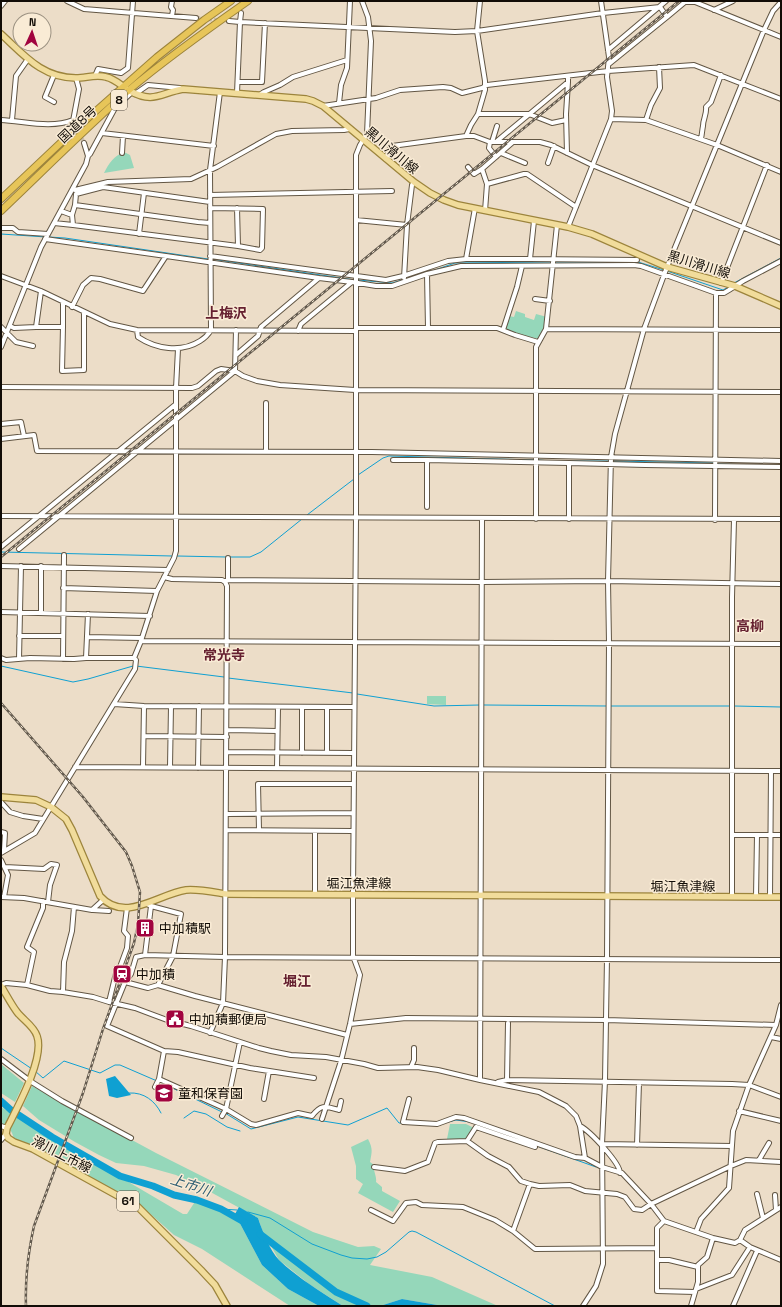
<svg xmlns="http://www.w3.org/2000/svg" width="782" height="1307" viewBox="0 0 782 1307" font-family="'Space Grotesk','Noto Sans JP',sans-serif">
<rect width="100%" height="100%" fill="#ecddc8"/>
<path fill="#95d7ba" d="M124 152 130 155 134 168 104 173C109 163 114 156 124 152Z
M516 311 525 314V317L534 320 536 314 547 317 545 328 539 339 516 334 506 329 509 316 514 317Z
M427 696H446V705L427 704Z
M1 1064 24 1083 15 1102 1 1093Z
M32 1086 156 1153 313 1232 358 1247 374 1246 381 1249 370 1265 432 1277 498 1306H443L402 1299 380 1306H343L309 1284 279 1260 263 1232 258 1218 205 1189 176 1175 144 1166 116 1163 99 1155 75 1142 39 1120 23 1106Z
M1 1107 11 1113 183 1214H187L198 1197 235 1214 262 1265 288 1289 319 1306H290L202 1249 174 1235 146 1210 132 1199 86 1176 42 1150 14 1139C12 1131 9 1126 1 1124Z
M450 1124H466L474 1128 466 1139H447Z
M368 1139C373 1148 372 1152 370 1162L374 1165C373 1172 377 1176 376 1182L382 1187V1191L400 1201 393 1212 358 1193 363 1184 356 1179V1166L351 1147Z"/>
<path fill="#0fa0d2" d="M115 1076 131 1095 117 1098 109 1096 106 1079Z
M239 1207 258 1218C262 1230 270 1251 279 1260 298 1278 321 1292 343 1306H319L288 1289 262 1265 235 1214Z
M402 1299 443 1306H380Z"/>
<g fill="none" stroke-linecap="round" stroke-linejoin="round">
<path stroke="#0fa0d2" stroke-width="1" d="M1 234 46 237
M49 237 65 238 208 259
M211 259 355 280
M554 262H638L664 270
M432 271 455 263 551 262
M667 271 723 290 730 286
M358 280 392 283 419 275
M734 283 781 258
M538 460 552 461
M566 461H608
M612 461 714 463
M718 464 756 465
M358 475 383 458 389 456 534 460
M307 515 354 479
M1 552 172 556
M177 556 226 557
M229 557H250L261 552 302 519
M1 666 73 682 88 679 133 666
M136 666 224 677
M228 678 353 693
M357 694 434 706 480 705
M484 705 606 706
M610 706H730
M734 706 781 707
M1 1048 32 1069
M35 1071 43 1078 64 1061 100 1073 115 1065H120L157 1081
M160 1082 222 1112
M129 1093C144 1092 155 1101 161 1113
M225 1113 251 1129 298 1117 348 1125 387 1108 399 1123H401
M184 1118 194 1111 206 1114 227 1127 240 1131
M444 1123 456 1120 470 1122 491 1130
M537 1146 596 1167
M221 1209 237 1210
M248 1212 270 1218 312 1244 341 1255 352 1258 367 1259 377 1257 386 1252 409 1232 412 1231 416 1232 555 1306"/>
<path stroke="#0fa0d2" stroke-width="7" d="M1 1101 11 1110 52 1137 120 1176 153 1186 174 1195 197 1200 221 1209 244 1222
M260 1234 336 1292 367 1306"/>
<path stroke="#cbbeab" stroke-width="4" stroke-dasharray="4 2" stroke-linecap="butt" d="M196 18 229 21
M74 122 84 143"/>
<defs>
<path id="minor" d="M67 1 84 9 196 18
M172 1 171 7 173 10 172 16
M1 6 5 1
M660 7 667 17 685 2H695L781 37
M714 10 733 1
M241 13 240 22 455 32 477 31 603 13 660 7
M229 21 240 22 237 93
M608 50 666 1
M609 64 667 17
M54 75 45 97 54 102
M95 76 98 69 121 73 128 68 133 1
M238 82H262L265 23
M135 94 148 85 180 88
M261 94 264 92 280 85 293 77 347 60
M339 103 341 85 347 68 350 1
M323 106 376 98 400 90 443 87 451 88 462 93 482 88 487 85 608 71 694 65 781 99
M478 114H529L552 123 566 120
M611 119 646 120 717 145 781 172
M1 120C24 121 51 129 73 120
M12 120 16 76 28 59
M646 120 651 105 660 88 659 67
M73 121 79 89 76 78
M102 133 214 146
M466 136 471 125 478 114 485 90V81L477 31 480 1
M701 139C702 134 702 131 703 126 703 119 707 114 706 107L711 102 721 75
M497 141 568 82V76
M490 142 489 148 496 157
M492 142 497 126
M84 143 88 156
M122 153 123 136
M501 153 525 163
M567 153 566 114 568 82
M386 159 389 150 392 146 466 136H474L490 142H540L551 145 592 165 781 243
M548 163 554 146
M468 167 474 174 482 169 513 142
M482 169 487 184 485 211
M487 184 524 174H527L576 207
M75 190 108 182 191 179 217 167 276 134 292 131 344 130 349 129
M210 195 392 191
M75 205 76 194 103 187 210 202
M210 208 263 209 262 248 260 250 238 246
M475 208 466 259H530
M61 211 72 215 75 205 198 222 210 223
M72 215 73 225 238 246 237 208
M356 220 407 225
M534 221 530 259 637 260
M54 223 73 225
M568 227 611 119 612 111 607 77 609 57 601 1
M1 228H13L18 232 48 234
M139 234 144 193
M45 239 166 256
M210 256 386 280 403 276 448 261 466 259
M427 274 428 328
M1 276 41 291 110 324 137 330 356 331
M319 278 352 282
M404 278 407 225 412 185 414 182
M721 283 767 165
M535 299 550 301
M72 307 83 285 91 278 100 279 143 291 166 256 319 278 261 327 258 336 236 355
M10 326 14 328 36 327 41 291
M1 327 16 342 33 346
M36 327H63V302
M63 327 62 371 84 370V313
M356 328H497L515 335 538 342
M546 329 781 330
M137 330 138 337C156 349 181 353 200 341 205 338 208 335 211 330L210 170 220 92
M503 330 517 287 522 266
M298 331 301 324 352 282 376 286H392L427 274 461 266 634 265 641 266 716 293
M1 347 41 247 86 164 88 156 90 154 115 108 132 92
M1 387 192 388 198 386 216 371 221 369 235 371 243 376 257 381 280 385 355 390 781 392
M266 403V452
M1 424 21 422 24 436
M1 439 34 435 37 451 372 452 781 461
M393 460H427
M427 507V460L569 463
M1 516 781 519
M536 519V347L546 329 557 225
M569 519V463L645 465 781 467
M715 520 716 293H724L729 290 743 281 781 261
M1 547 176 404
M19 549 235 371 236 330
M1 566 168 570
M164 577 172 579 222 580 225 582 228 580 482 582 608 581 781 584
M228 580V558
M63 588 157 591
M1 612 150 616
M41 613V566
M19 636H63
M87 637 142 638
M141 641 781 644
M1 658 6 660 30 658 74 659 86 658H134
M86 658 88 614
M19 659 21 566
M63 659 64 555
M114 704 144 706 354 707
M227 730 277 731
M144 736 227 737
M227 752 353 753
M302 753V707
M327 753V707
M75 767 781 771
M143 767 144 706
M170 767 171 706
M198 768 199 706
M277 768 278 707
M1 802 10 812 23 816 43 819
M227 814 353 813
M227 830 353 831
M259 830 258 784H353
M1 832 5 833 4 850
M733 835H757L756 897
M757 835H781
M1 853 35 833 127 682 135 669 136 660 134 658 141 641 157 591 174 558 176 551V388L178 349
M1 860 8 875 4 897
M5 867 44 869 51 864 57 865 50 885 48 902
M315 894V831
M1 897 24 898 92 910 103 900
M732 897V597L734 520
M770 897 771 771
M147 904 151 906 181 914 173 956 158 985
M93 910 109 911
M145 955 151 906
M125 982 148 988 158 985 195 996 347 1035
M1 985 6 983 27 985 50 991 63 992 93 997 109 1002 135 1008 167 1020 191 1026 259 1048 271 1051 291 1055 326 1057 364 1064 378 1068 417 1067 438 1070 480 1080 539 1092 566 1106 576 1116 580 1126 585 1158 602 1167 622 1173 651 1204 664 1221 713 1238 735 1243 740 1240 745 1230 781 1207
M27 985 34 952 27 947 43 908V901
M63 992 64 962 72 931 74 907
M109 1002 117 969 120 967 127 948 128 936 124 931 127 908
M350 1024 406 1018 606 1020 776 1025
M210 1033 223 1003 225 957 227 586 225 582
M771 1037 781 1039
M1 1059 30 1081 62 1101 131 1138
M411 1067 414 1060V1048
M314 1078 250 1068 178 1052 164 1051 107 1026 125 982 131 974 136 957 145 955 225 957 781 960
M159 1079 226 1109 251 1124 256 1125 298 1113 312 1116C321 1104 325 1106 339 1110L341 1101
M480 1080 482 519
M507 1080 508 1023
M498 1082 507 1080 732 1084 749 1085 781 1097
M155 1087 159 1079 164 1051
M264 1099 269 1071
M409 1099 403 1122 437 1124 456 1117 464 1118 575 1157 585 1158
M739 1111 781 1121
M222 1116 226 1109 240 1042
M322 1119 341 1061 350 1024 360 975 353 956V894L356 518V155L360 145 367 134 371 41 368 17 362 1
M1 1126 7 1128
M580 1126C590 1131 620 1163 620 1173
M1 1140 6 1134
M467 1141 476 1127 535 1147
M602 1144 732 1146
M637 1145 639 1083
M759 1160 769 1143
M374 1167 405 1171 428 1162 435 1143 438 1142 467 1141 488 1156 509 1167 521 1181 530 1184 539 1186 570 1185 585 1191 617 1194 625 1197 634 1209 642 1210 651 1204 731 1166 746 1160 781 1162
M530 1184 513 1231 535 1249 657 1248
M757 1194 763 1218
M775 1195 776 1210
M371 1210 393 1221 406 1203 416 1202 422 1205 463 1207 495 1220 513 1231
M664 1221 657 1228V1291L695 1292
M696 1232 701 1219 729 1188 733 1131 749 1085 776 1025 781 1005
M740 1240 750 1247 781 1260
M657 1260H669L698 1267
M696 1289 732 1275 750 1247
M583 1306 596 1286 603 1264 602 1144 605 1081 607 958 609 643 608 581 611 457 615 434 644 329 667 267 764 30 773 11 781 2
M691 1306 698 1282V1265L707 1257 713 1238
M733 1306 757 1251"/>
<path id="major" d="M1 34C24 55 42 78 76 78 86 78 96 74 106 77 116 79 122 87 130 91 153 104 161 93 183 89L306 99 313 101 323 106 414 182 430 193 444 200 458 205 568 227 592 234 667 267 735 286 781 306
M1 797 36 800 51 807 66 819 72 830 100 896C125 924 158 894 186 890 199 889 213 892 226 894L781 897
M1 986C6 994 11 1004 17 1012 23 1020 34 1026 37 1036 45 1058 17 1108 7 1128L6 1134 8 1138 14 1142 33 1149 138 1207 201 1270 215 1285 227 1306"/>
<path id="highway" d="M1 199 71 133 157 57 204 20 231 1
M1 211C43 171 85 129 129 90 167 58 208 29 248 1"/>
</defs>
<use href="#minor" stroke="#625644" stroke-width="6"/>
<use href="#major" stroke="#9c843c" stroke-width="8"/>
<use href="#highway" stroke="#9c843c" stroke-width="8"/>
<use href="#minor" stroke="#fff" stroke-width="4"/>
<use href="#major" stroke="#f1dc9b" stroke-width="5.5"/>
<use href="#highway" stroke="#e7c559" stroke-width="6"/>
<defs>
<path id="rail" d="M1 557 679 1
M1 703 83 797 126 852 132 866 140 892 138 924 134 943 103 1029 83 1093 34 1226C28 1253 25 1278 26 1306"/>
</defs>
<use href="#rail" stroke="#62594d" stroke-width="2.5"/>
<use href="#rail" stroke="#f9ebd5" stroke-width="1" stroke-dasharray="3" stroke-linecap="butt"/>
</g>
<defs>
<symbol id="building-square" viewBox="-11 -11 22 22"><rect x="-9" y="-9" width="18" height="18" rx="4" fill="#a1043f" stroke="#f9ebd5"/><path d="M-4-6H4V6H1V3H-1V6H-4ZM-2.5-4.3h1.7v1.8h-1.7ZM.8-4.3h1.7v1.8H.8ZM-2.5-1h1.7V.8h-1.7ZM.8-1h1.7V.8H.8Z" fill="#fff"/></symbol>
<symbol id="station-square" viewBox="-11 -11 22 22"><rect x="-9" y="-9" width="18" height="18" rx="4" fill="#a1043f" stroke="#f9ebd5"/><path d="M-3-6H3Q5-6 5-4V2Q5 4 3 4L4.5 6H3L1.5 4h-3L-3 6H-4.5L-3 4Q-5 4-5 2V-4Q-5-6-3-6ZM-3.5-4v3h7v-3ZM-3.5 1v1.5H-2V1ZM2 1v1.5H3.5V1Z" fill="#fff"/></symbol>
<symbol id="civic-square" viewBox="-11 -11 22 22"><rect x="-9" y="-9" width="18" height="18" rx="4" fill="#a1043f" stroke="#f9ebd5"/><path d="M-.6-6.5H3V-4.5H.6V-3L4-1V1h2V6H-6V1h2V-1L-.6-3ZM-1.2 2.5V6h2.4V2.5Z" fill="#fff"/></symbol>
<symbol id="school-square" viewBox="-11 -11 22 22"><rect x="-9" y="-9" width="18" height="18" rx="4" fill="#a1043f" stroke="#f9ebd5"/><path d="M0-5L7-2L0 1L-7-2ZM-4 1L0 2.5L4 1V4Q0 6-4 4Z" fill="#fff"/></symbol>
</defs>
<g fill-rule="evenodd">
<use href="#building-square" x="134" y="917" width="22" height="22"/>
<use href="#station-square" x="111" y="963" width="22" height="22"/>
<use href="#civic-square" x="164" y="1008" width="22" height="22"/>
<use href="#school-square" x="153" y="1082" width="22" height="22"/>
</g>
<g text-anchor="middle" stroke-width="3" stroke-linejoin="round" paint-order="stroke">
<g fill="#f9ebd5" stroke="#574f44" stroke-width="1">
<rect x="111" y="90" width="16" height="20" rx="3"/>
<rect x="117" y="1191" width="22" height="20" rx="3"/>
</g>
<g font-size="12" font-weight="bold" fill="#110c06">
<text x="119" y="104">8</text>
<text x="128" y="1205">61</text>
</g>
<g font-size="13" fill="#110c06" stroke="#f9ebd5">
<text transform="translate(77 124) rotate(-43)" y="5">国道8号</text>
<text transform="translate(392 150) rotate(40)" y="5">黒川滑川線</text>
<text transform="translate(699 264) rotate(17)" y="5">黒川滑川線</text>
<text x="359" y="888">堀江魚津線</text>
<text x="683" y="891">堀江魚津線</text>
<text transform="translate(62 1154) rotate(27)" y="5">滑川上市線</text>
</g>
<g font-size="13" fill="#110c06" stroke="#f9ebd5" text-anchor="start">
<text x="159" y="933">中加積駅</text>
<text x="136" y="979">中加積</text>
<text x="189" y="1024">中加積郵便局</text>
<text x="178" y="1098">童和保育園</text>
</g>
<g font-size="14" font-weight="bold" fill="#652030" stroke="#f9ebd5">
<text x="226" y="318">上梅沢</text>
<text x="750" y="631">高柳</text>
<text x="224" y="660">常光寺</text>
<text x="297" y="986">堀江</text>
</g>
<g font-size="14" font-style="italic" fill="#2a5b71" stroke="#f9ebd5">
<text transform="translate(191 1185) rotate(18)" y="5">上市川</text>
</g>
</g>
<rect width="782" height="1307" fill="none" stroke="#110c06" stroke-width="4"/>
<g transform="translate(32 32) rotate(3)"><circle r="19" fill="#f9ebd5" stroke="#9c9282"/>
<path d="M0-3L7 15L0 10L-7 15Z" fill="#a1043f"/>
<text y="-6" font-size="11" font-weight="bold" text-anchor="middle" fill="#110c06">N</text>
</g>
</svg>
